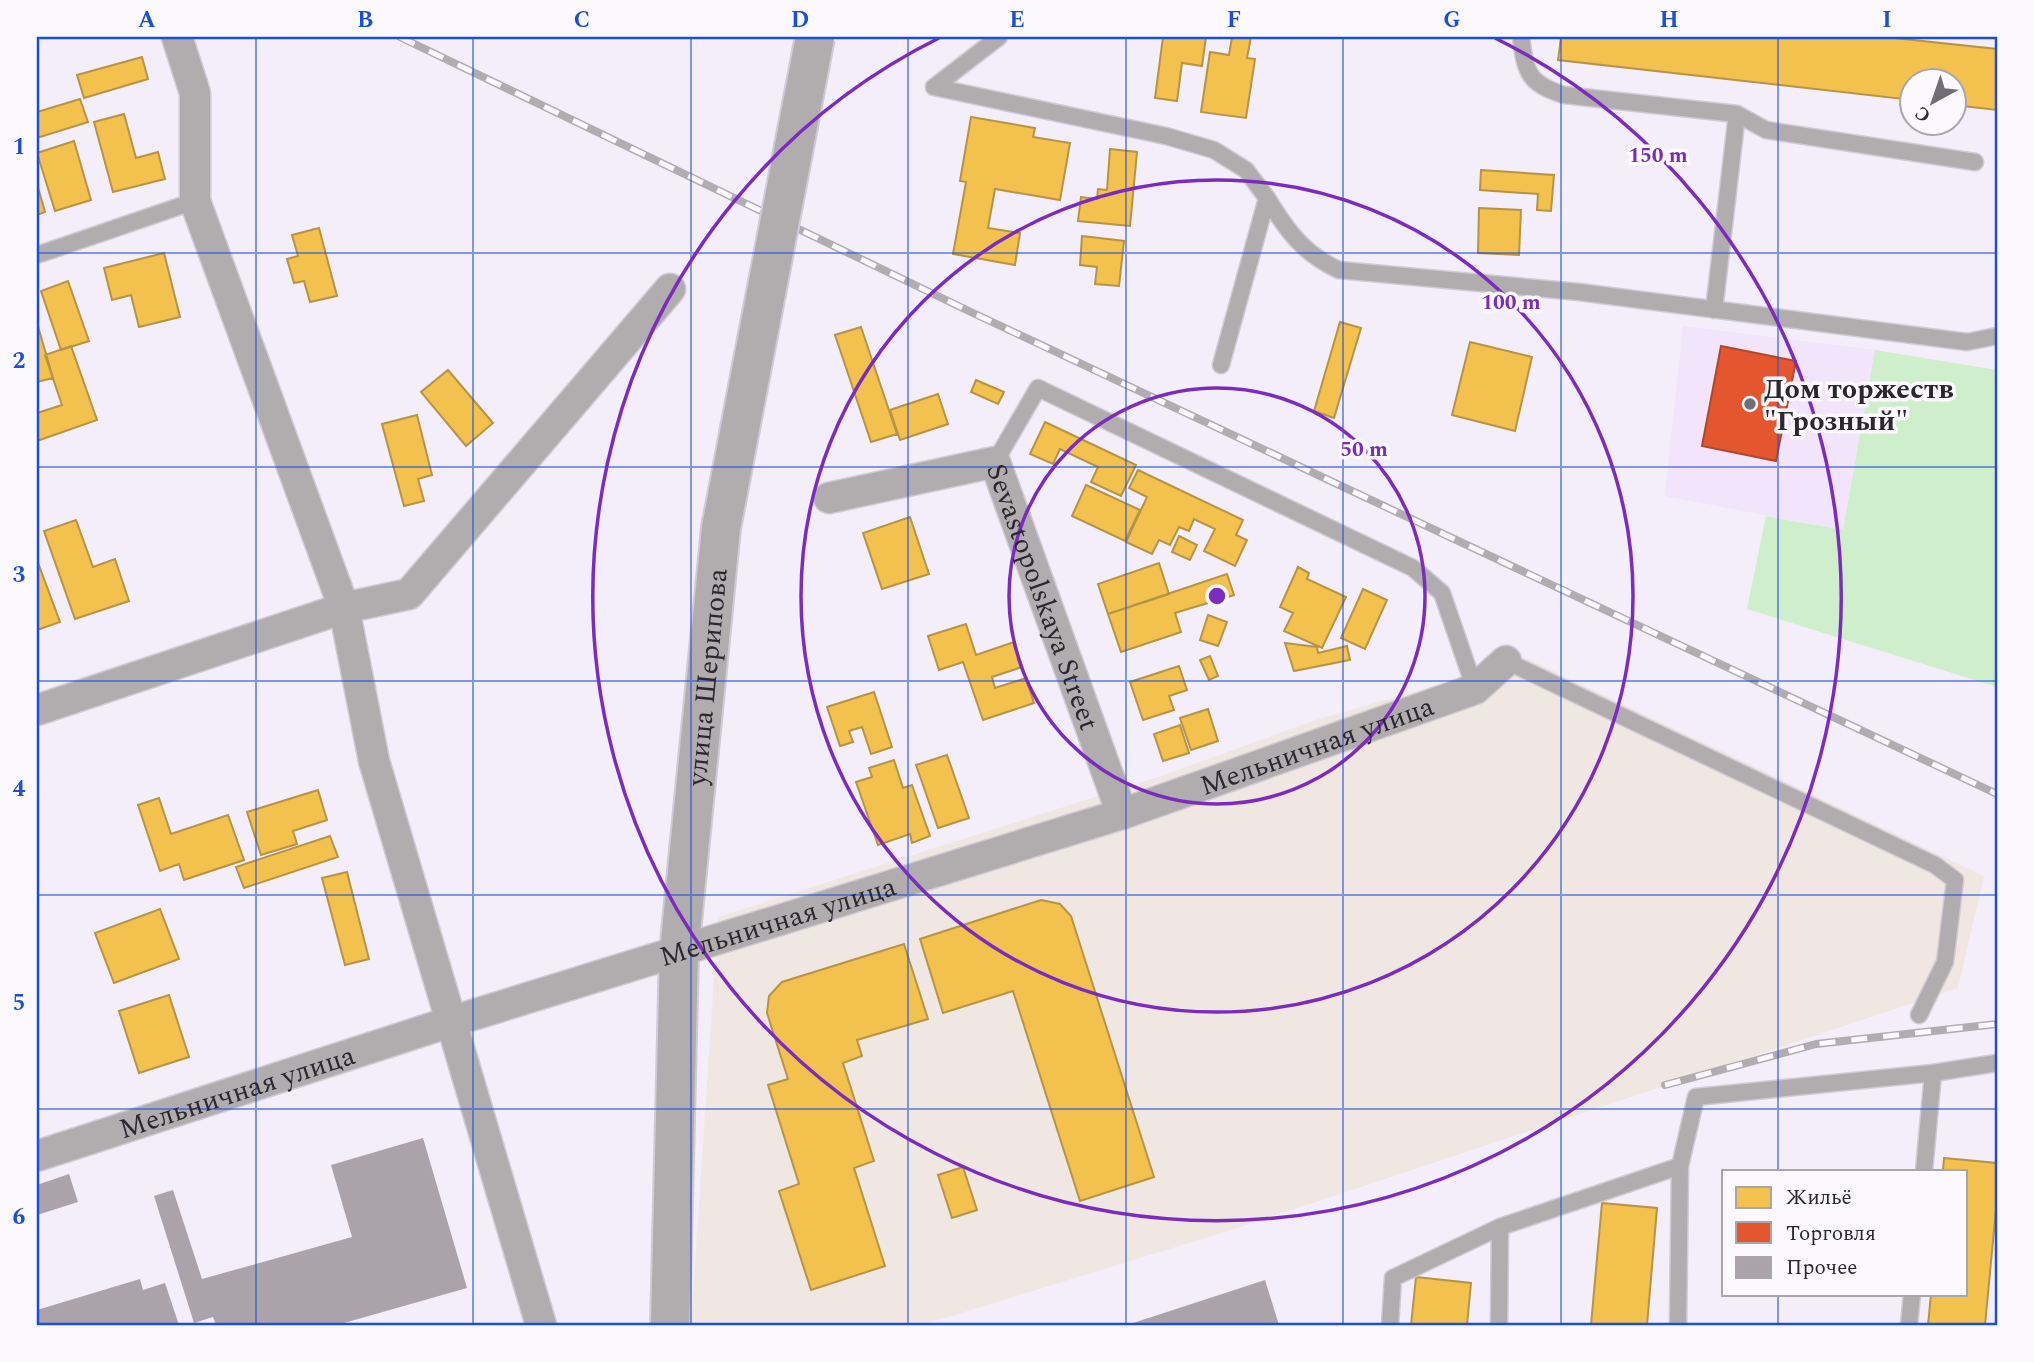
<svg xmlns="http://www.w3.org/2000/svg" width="2034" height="1362" viewBox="0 0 2034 1362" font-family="Spectral,serif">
<rect width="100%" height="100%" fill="#f4edfa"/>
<path fill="#f1e4fb" d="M1683 326 1875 350 1843 530 1665 496Z"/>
<path fill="#f1e7e2" d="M1528 659 1984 876 1958 988 1244 1226 922 1325H691L718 917 1161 776 1316 720Z"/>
<path fill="#cfeecb" d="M1875 350 1997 370V687L1747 609 1766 516 1843 530Z"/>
<path fill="#f2c14e" stroke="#b79345" stroke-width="2" d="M1163 37H1206L1202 66 1182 63 1177 101 1155 98Z
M1232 37H1251L1247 58 1255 59 1246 118 1201 112 1210 52 1229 55Z
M1561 37H1885L1997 49V110L1954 105V80H1912V100L1558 60Z
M142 57 148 79 84 98 77 75Z
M80 99 88 122 37 138V112Z
M124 114 136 158 158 152 165 179 113 192 94 122Z
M971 117 1035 128 1033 137 1070 143 1060 200 995 189 988 228 1020 233 1015 265 953 254 966 182 960 181Z
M74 141 91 200 55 211 37 153Z
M1110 149 1137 152 1130 226 1078 221 1081 197 1097 199 1098 189 1107 190Z
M1481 170 1554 175 1551 211 1537 210 1538 194 1480 190Z
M37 184 45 212 37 215Z
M1479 208 1521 210 1519 255 1478 253Z
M319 228 337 296 310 302 304 281 294 283 287 259 298 256 292 235Z
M1082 236 1124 241 1119 286 1095 284 1097 267 1080 265Z
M164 253 180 317 139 327 131 295 112 300 104 268Z
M68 281 89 341 61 350 41 291Z
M1340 322 1361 328 1334 418 1314 411Z
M37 323 53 378 37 382Z
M861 327 897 434 871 442 835 335Z
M1470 342 1532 357 1515 431 1452 415Z
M71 346 97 420 37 441V413L62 405 45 355Z
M448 370 493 423 466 446 421 392Z
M976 380 1004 392 998 404 971 392Z
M938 394 948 424 900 440 890 410Z
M417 415 432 475 418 479 424 501 404 506 382 424Z
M1045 422 1136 465 1121 496 1091 482 1098 467 1060 449 1053 464 1030 454Z
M1138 470 1243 520 1236 535 1247 540 1235 566 1204 551 1215 529 1194 519 1189 531 1179 527 1170 545 1159 540 1152 554 1126 542 1147 497 1129 488Z
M1086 485 1140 510 1125 541 1072 516Z
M910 517 929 574 882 589 863 533Z
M76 520 93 567 115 559 129 601 75 619 44 531Z
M1179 536 1197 545 1190 560 1172 552Z
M37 560 60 622 37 630Z
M1159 563 1169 594 1108 614 1098 584Z
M1298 567 1309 573 1307 579 1346 597 1322 648 1284 631 1293 613 1280 607Z
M1227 574 1234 595 1175 613 1181 632 1121 652 1108 614Z
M1363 589 1387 600 1365 649 1341 638Z
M1208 615 1227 622 1218 646 1200 640Z
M966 624 976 655 1014 642 1022 667 992 677 995 688 1026 678 1034 703 983 720 963 662 939 670 928 636Z
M1285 643 1317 647 1318 653 1347 646 1350 660 1294 671Z
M1210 656 1218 676 1209 680 1200 660Z
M1179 666 1187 690 1169 696 1174 710 1143 720 1130 682Z
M874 692 892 747 871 754 862 727 849 731 853 742 840 746 827 707Z
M1208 709 1218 741 1191 750 1180 718Z
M1180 725 1189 753 1163 761 1154 734Z
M947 755 969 818 938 828 916 765Z
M894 760 903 788 912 785 930 836 912 843 910 834 878 845 856 782 872 777 869 768Z
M318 790 327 820 293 831 297 844 261 855 247 812Z
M159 798 171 834 228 815 244 860 184 880 179 864 160 871 138 805Z
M330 836 338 857 244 888 236 867Z
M347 872 369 959 345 965 322 878Z
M1041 900 1060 904 1071 916 1154 1177 1080 1201 1013 991 943 1013 920 939Z
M160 909 179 959 114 983 95 933Z
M904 944 928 1019 857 1040 862 1056 843 1063 874 1161 854 1168 885 1266 811 1290 779 1191 799 1184 768 1085 788 1079 767 1013 769 996 782 982Z
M169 995 189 1057 139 1073 119 1011Z
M1944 1158 1997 1163V1199L1985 1325H1928L1931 1294H1966V1171H1943Z
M963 1167 977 1210 952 1218 938 1175Z
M1602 1203 1657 1208 1647 1325H1591Z
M1416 1277 1471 1283 1467 1325H1411Z"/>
<path fill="#e4572e" stroke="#ad492e" stroke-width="2" d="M1721 346 1796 361 1776 461 1702 446Z"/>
<path fill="#aba3a9" d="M423 1138 467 1288 337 1325H216L213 1317 194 1323 154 1196 173 1190 202 1279 352 1237 331 1165Z
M69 1174 78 1202 37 1215V1185Z
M140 1279 143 1290 165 1283 179 1325H37V1310Z
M1265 1280 1279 1325H1127Z"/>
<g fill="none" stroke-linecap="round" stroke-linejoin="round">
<defs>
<path id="service" d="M1521 37C1525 73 1529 84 1564 95L1737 114 1766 130 1975 162
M934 87 1166 136 1214 150 1246 170 1267 198 1221 365
M934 87 999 37
M1267 198C1287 231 1304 254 1339 270L1579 292 1967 342 1997 336
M37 255 195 201
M1714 310 1737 114
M995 462 1038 388 1413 568 1442 593 1475 689
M1506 661 1935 865 1955 880 1945 962 1919 1015
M1680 1166 1696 1097 1933 1073
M1924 1171 1933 1073 1997 1063
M1390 1325 1393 1278 1500 1227
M1499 1325 1500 1227 1680 1166 1678 1325
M1909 1325 1912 1294"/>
<g id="minor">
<path id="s1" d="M829 498 995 462 1122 814"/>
<path d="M37 710 344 608 195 201V93L177 37"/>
<path id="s2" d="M37 1156 450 1022 1122 814 1475 689 1506 661"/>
<path d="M541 1325 374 761 344 608 409 594 670 289"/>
</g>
<path id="secondary" d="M670 1325 679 953 689 851"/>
</defs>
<use href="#service" stroke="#d0cad5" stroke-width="19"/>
<use href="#minor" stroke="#d0cad5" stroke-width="33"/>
<use href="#secondary" stroke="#d0cad5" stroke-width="42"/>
<use href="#service" stroke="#b1acad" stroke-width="16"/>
<use href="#minor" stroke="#b1acad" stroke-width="30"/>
<use href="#secondary" stroke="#b1acae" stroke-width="38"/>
<defs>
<path id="rail" d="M400 37 973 313 1997 794
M1665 1085 1816 1044 1997 1024"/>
</defs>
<use href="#rail" stroke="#b1acb0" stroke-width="8"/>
<use href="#rail" stroke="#fcf9fe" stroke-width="5" stroke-dasharray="16" stroke-linecap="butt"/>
<defs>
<g id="secondary-bridge">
<path id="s3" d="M689 851 721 528 815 37"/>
</g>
</defs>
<use href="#secondary-bridge" stroke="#d0cad5" stroke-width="42" stroke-linecap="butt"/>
<use href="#secondary-bridge" stroke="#b1acae" stroke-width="38"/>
</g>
<path fill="none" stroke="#1d4ed8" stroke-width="2" stroke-opacity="0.55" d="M256 37V1325M473 37V1325M691 37V1325M908 37V1325M1126 37V1325M1343 37V1325M1561 37V1325M1778 37V1171M37 253H1997M37 467H1997M37 681H1997M37 895H1997M37 1109H1997M1778 1294V1325"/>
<g fill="none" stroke="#7b2cbf" stroke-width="3.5">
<circle cx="1217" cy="596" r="208"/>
<circle cx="1217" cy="596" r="416"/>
<path d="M1495 38A624 624 0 1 1 939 38"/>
</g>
<circle fill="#726c76" stroke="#fcf9fe" stroke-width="2.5" cx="1750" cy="404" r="7"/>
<g text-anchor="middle" stroke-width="7" stroke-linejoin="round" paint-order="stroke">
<g font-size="28" font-weight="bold" fill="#2c272f" stroke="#fcf9fe" text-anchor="start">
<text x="1764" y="398">Дом торжеств<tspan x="1764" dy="32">"Грозный"</tspan></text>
</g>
<g font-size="28" fill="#2c272f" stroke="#fcf9fe">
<text dy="10" stroke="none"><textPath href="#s1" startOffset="313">Sevastopolskaya Street</textPath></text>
<text dy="10" stroke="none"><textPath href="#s3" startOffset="175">улица Шерипова</textPath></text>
<text dy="10" stroke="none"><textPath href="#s2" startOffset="1344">Мельничная улица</textPath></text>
<text dy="10" stroke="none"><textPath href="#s2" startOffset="777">Мельничная улица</textPath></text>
<text dy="10" stroke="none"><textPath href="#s2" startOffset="210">Мельничная улица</textPath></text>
</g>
</g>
<circle cx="1217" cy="596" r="10" fill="#7b2cbf" stroke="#fcf9fe" stroke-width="3.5"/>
<g font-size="21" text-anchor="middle" font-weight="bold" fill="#7b2cbf" stroke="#fcf9fe" stroke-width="7" stroke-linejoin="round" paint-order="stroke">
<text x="1658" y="162">150 m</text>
<text x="1511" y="309">100 m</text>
<text x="1364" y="456">50 m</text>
</g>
<rect width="2034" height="1362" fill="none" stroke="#fcf9fe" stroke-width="77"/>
<rect x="1722" y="1170" width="245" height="126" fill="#fcf9fe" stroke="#a9a5ab" stroke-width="2"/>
<rect x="1736" y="1187" width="35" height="21" fill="#f2c14e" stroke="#a9a5ab" stroke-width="2"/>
<text x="1786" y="1204" font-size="21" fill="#2c272f">Жильё</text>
<rect x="1736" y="1222" width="35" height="21" fill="#e4572e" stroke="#a9a5ab" stroke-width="2"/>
<text x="1786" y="1240" font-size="21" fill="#2c272f">Торговля</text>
<rect x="1736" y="1257" width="35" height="21" fill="#aba3a9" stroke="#a9a5ab" stroke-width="2"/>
<text x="1786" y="1274" font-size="21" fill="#2c272f">Прочее</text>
<g transform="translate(1933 102) rotate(220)"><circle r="33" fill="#fcf9fe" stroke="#a9a5ab" stroke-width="2"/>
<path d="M0-5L12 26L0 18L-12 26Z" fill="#726c76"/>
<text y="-10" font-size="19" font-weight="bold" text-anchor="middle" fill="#2c272f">С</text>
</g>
<rect x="38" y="38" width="1958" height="1286" fill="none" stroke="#1d4ed8" stroke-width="2.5"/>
<g font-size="23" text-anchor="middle" font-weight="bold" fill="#1d4ed8">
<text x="147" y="27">A</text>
<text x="365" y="27">B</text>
<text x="582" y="27">C</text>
<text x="800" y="27">D</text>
<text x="1017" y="27">E</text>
<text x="1234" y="27">F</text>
<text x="1452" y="27">G</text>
<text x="1669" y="27">H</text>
<text x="1887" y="27">I</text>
<text x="19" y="154">1</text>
<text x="19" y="368">2</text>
<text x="19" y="582">3</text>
<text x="19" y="796">4</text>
<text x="19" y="1010">5</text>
<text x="19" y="1224">6</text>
</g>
</svg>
